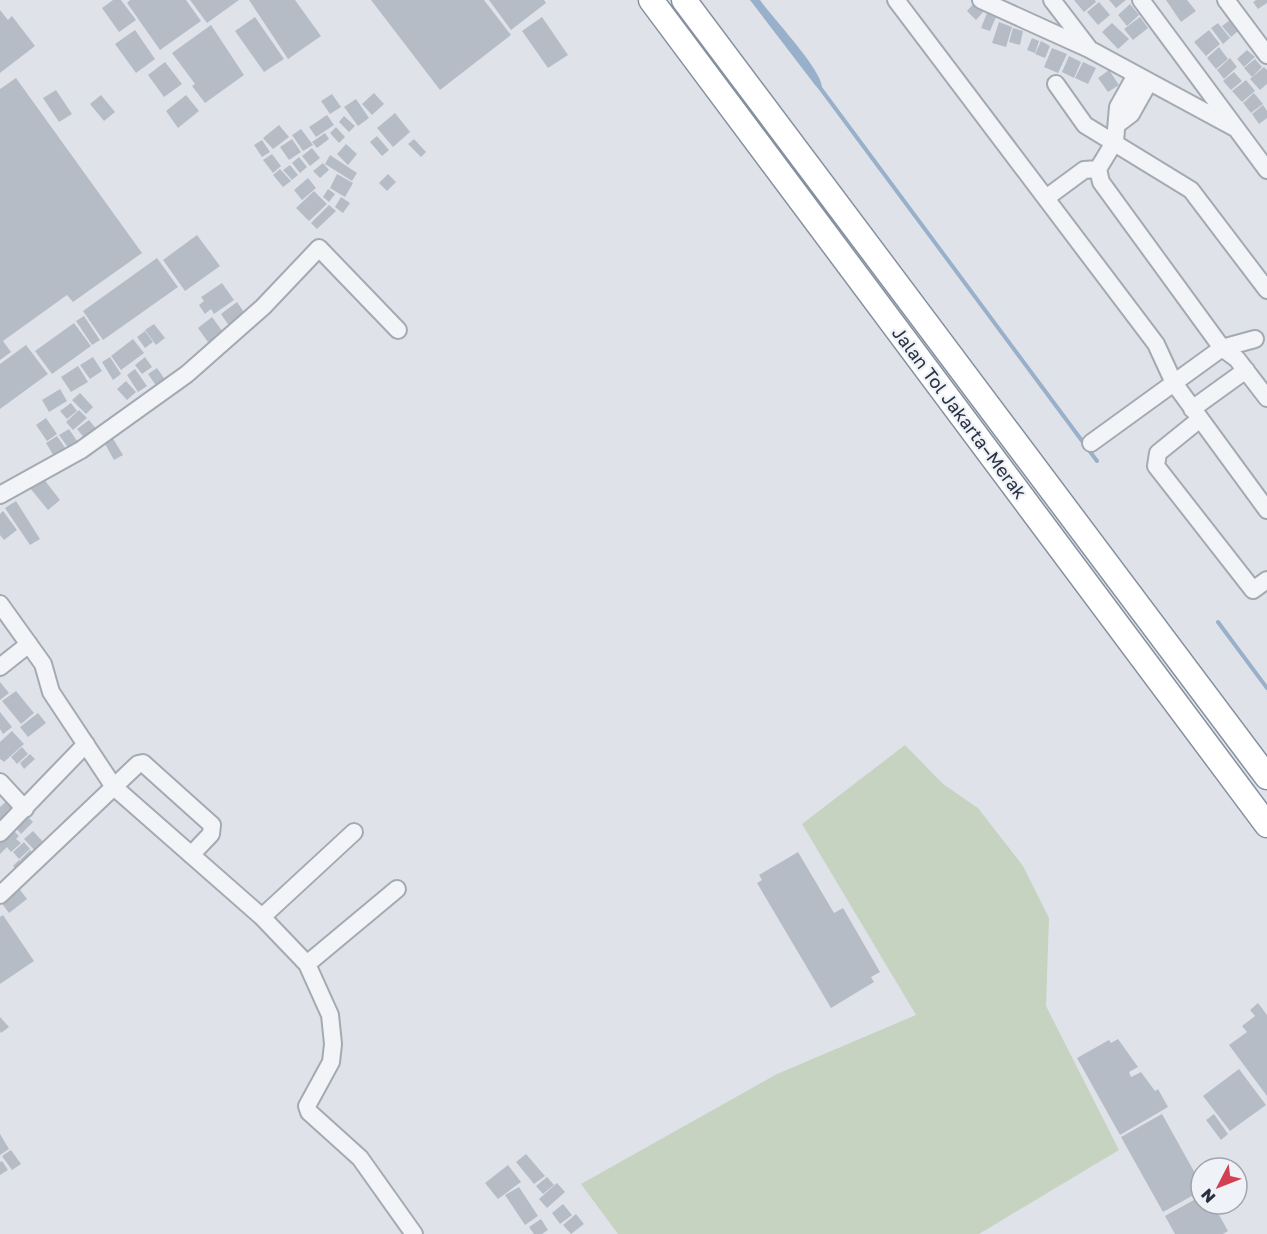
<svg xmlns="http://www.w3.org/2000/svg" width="1267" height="1234" viewBox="0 0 1267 1234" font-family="'Golos Text',sans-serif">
<rect width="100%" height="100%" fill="#dfe3e9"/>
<path fill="#c5d3c0" d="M905 745 943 784 978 808 1023 866 1049 918 1046 1006 1119 1150 979 1234H618L581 1184 777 1074 916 1015 802 824Z"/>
<path fill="#99b0ca" d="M750 0H760C772 17 822 70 822 87L819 89 815 85Z"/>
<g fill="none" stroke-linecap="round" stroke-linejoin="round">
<path stroke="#99b0ca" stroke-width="4" d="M818 85 1097 461
M1218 622 1267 688"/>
</g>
<path fill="#b6bcc6" d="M113 0H121L136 20 119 32 102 8Z
M130 0H186L201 21 160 50 127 3Z
M190 0H239L207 23Z
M249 0H295L321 36 288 59Z
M371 0H484L511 35 440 90Z
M489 0H544L546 3 511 30Z
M1074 0H1095L1096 2 1084 12Z
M1109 0H1126L1116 8Z
M1166 0H1187L1196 11 1181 22Z
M1256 0H1267V3L1258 9 1253 2Z
M976 1 985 10 976 20 967 11Z
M1099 2 1110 15 1098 25 1087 12Z
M1130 4 1139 15 1127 26 1118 15Z
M0 10 8 20 12 16 35 46 0 73Z
M987 13 996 17 990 31 981 28Z
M255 17 284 59 264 72 235 31Z
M542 17 568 55 548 68 522 31Z
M1140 17 1148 28 1133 40 1124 29Z
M1230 20 1238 31 1231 37 1222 26Z
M999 22 1012 27 1006 47 992 43Z
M1112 23 1129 39 1118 49 1102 32Z
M1218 23 1230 38 1223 44 1211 28Z
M211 25 244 75 205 103 192 86 195 84 172 53Z
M1013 28 1023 31 1020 45 1009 42Z
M135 30 155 59 136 73 115 44Z
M1209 30 1220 44 1206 56 1194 42Z
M1032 38 1039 41 1035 53 1027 50Z
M1041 41 1050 46 1045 58 1035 54Z
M1219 47 1228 59 1216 69 1207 58Z
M1052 48 1067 54 1058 73 1044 67Z
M1247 50 1255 57 1244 67 1237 59Z
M1069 56 1081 62 1074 78 1062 72Z
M1230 58 1237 67 1224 79 1217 70Z
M1255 59 1262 67 1252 77 1244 68Z
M165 62 182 84 164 97 148 75Z
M1083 62 1096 68 1088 84 1075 78Z
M1264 67 1267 70V84L1260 90 1250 79Z
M1109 70 1119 85 1108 92 1098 78Z
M1234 72 1242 81 1231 90 1223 81Z
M16 78 142 253 73 302 67 295 3 341 11 352 0 360V89Z
M1246 80 1255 91 1242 102 1232 91Z
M56 90 72 114 59 122 43 98Z
M374 93 384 104 372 115 362 104Z
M1254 93 1263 104 1251 113 1243 103Z
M332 94 341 107 330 114 321 101Z
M101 95 115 112 104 121 90 104Z
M186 95 199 111 178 128 166 111Z
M356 99 369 118 358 126 344 107Z
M1263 105 1267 111V118L1259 124 1252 114Z
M395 113 410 132 393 147 377 128Z
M327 115 334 125 316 137 309 127Z
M344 116 355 126 349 132 339 122Z
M279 125 289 137 273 149 263 138Z
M336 127 345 137 339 143 330 133Z
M301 129 313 145 303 151 292 135Z
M325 133 329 139 317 148 312 142Z
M377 136 389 150 382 156 370 142Z
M292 139 301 152 289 160 280 147Z
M414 139 426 152 421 157 408 144Z
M262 140 270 152 262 157 254 145Z
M346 144 357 154 348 165 337 154Z
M312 148 320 158 310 166 302 156Z
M272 154 281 166 273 173 263 160Z
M330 155 357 173 352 181 325 164Z
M299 157 307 167 300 173 292 163Z
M323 163 329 170 320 178 313 171Z
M290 165 298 175 292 180 283 170Z
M280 169 291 181 283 187 273 175Z
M337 174 353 183 345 197 330 188Z
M388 174 396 182 387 191 379 183Z
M308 178 316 188 302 200 294 190Z
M328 189 335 194 329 202 323 197Z
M314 191 327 204 309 221 296 208Z
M341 197 350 203 343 213 335 207Z
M329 205 336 211 317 229 311 223Z
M197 235 220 266 185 291 163 260Z
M157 258 178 287 103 340 83 311Z
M222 283 234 300 214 314 211 309 205 314 199 305 204 301 201 297Z
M237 302 248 318 232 330 221 314Z
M84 316 100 340 92 345 76 321Z
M212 317 223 332 208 342 198 328Z
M74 323 91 346 52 374 35 351Z
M154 324 165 338 156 345 145 330Z
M145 331 153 342 145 348 137 337Z
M133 339 144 353 121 370 111 356Z
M26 345 48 374 0 409V364Z
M93 357 102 371 90 379 80 365Z
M110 357 121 374 113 380 102 362Z
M145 357 152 367 142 374 135 365Z
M78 366 88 382 71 392 61 377Z
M157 368 166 381 157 387 148 374Z
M135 369 147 386 138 392 127 375Z
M126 381 136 392 127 400 117 389Z
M60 389 67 401 49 412 42 400Z
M80 393 93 407 86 414 72 400Z
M71 403 77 411 67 419 60 411Z
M79 410 87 418 73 430 66 422Z
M46 418 57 434 47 441 36 425Z
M89 420 98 431 86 440 77 429Z
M69 429 81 447 72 453 59 435Z
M57 436 70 455 58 463 46 443Z
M112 437 123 455 114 460 104 442Z
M43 478 60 500 48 510 30 488Z
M16 501 40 539 30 545 5 508Z
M3 511 17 530 4 540 0 535V514Z
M0 682 9 693 0 700Z
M16 691 34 713 21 724 2 701Z
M0 712 12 727 3 734 0 729Z
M38 713 46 723 28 737 20 727Z
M12 731 24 744 4 762 0 759V742Z
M22 747 28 754 17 764 11 757Z
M30 754 35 759 24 769 20 763Z
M11 797 21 807 0 823V807Z
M25 814 33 822 21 834 13 825Z
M9 826 19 836 16 839 21 843 11 852 7 847 0 854V834Z
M33 831 46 845 37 853 24 839Z
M24 842 30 849 19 859 13 852Z
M30 850 36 855 18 871 13 866 19 860 22 862 20 860Z
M798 852 834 913 843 908 880 972 871 977 874 982 831 1008 757 883 762 880 759 875Z
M18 887 27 899 9 913 0 901Z
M3 915 34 961 0 984V917Z
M1258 1003 1267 1015V1096L1229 1045 1247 1032 1242 1026 1255 1016 1250 1010Z
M0 1017 9 1027 1 1033 0 1031Z
M1118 1039 1138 1067 1129 1072 1131 1077 1141 1072 1155 1091 1158 1089 1168 1107 1120 1135 1077 1058 1109 1040 1111 1043Z
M1239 1069 1266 1105 1230 1131 1203 1096Z
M1162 1114 1201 1184V1191L1163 1212 1121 1137Z
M1214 1114 1228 1134 1221 1140 1206 1120Z
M0 1134 9 1149 0 1155Z
M11 1150 21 1164 12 1170 2 1156Z
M526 1154 545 1176 534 1184 516 1162Z
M2 1161 8 1170 0 1175V1162Z
M508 1165 521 1182 498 1199 485 1183Z
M547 1177 554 1185 543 1194 536 1186Z
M557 1183 565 1192 547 1208 539 1199Z
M519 1187 538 1216 525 1225 505 1195Z
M1201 1196V1204H1213L1228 1231 1223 1234H1175L1165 1216Z
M563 1204 572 1215 560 1224 552 1213Z
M576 1214 584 1224 571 1234 563 1225Z
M541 1219 548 1230 542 1234H534L529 1227Z"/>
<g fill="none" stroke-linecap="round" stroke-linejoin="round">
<defs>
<path id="minor" d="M896 0 1156 344 1174 383 1267 510
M981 0 1089 49 1235 128
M1052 0 1088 47
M1141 0 1267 170
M1226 0 1267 55
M1136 75 1118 107 1115 141 1098 169 1101 182 1222 348 1237 359 1267 398
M1056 84 1085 125 1191 190 1267 290
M1119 123 1131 114 1149 82
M1046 198 1084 170 1098 169
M1192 409 1246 370
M1200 419 1158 453 1156 466 1253 590 1267 580
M1091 443 1222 348 1255 339
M0 495 81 450 187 374 263 307 319 248 398 330
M0 604 43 664 51 692 114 787 262 917 307 964 330 1015 333 1044 331 1062 307 1106 309 1112 360 1158 414 1234
M0 667 29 644
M0 782 25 809
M0 833 86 744
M0 895 138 764 143 763 212 825 211 834 191 855
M262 917 354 832
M307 964 397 889"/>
<path id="highway" d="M651 0 1267 825
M684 0 1267 777"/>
</defs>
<use href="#minor" stroke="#a4aab3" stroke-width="20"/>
<use href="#highway" stroke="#8690a0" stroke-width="27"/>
<use href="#minor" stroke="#f2f4f7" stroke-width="16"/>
<use href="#highway" stroke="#fff" stroke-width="24"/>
</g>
<g text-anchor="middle" stroke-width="4.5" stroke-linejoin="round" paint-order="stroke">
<g font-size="18" fill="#283041" stroke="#eff2f6">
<text transform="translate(959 413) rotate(53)" y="6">Jalan Tol Jakarta–Merak</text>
</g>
</g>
<g transform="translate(1219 1186) rotate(228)"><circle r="28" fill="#eff2f6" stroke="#9fa4ae" stroke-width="1.5"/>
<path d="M0-4.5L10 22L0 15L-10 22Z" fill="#d24054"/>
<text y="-9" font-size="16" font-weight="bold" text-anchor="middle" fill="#283041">N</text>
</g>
</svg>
